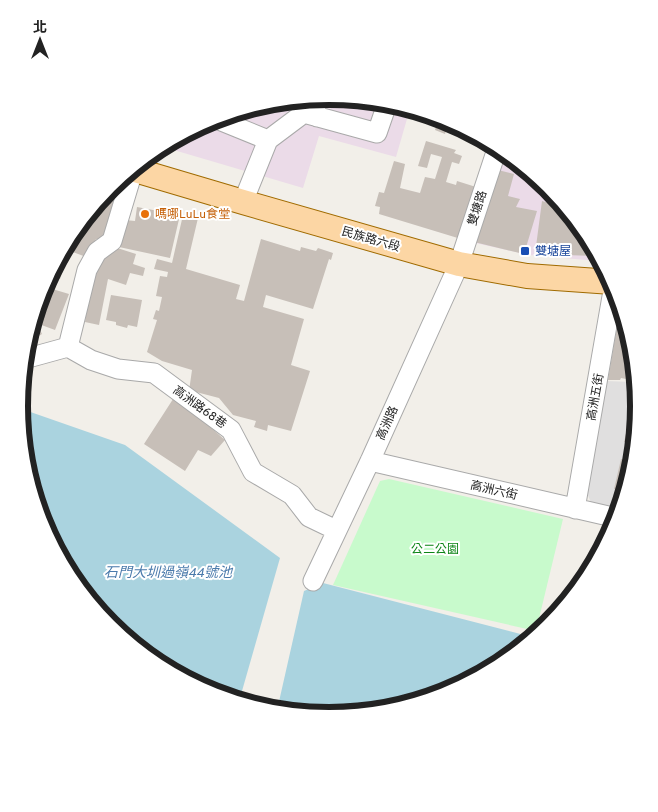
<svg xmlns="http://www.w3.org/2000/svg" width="658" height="812" viewBox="0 0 658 812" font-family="Overpass,'Noto Sans TC',sans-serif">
<rect width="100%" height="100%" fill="#f2efe9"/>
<path fill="#e0dfdf" d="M634 378 639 406 618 511 592 505 587 493 606 381 633 382Z"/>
<path fill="#ebdbe8" d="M329 96 409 112 396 157 319 136 303 188 167 148 211 119Z
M500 154 549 187 598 261 529 255 471 242Z"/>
<path fill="#c8facc" d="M389 479 563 519 536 631 333 585 380 481Z"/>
<path fill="#aad3df" d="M19 408 125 445 280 558 240 698 210 693 109 625 42 524Z
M323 583 532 637 447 693 329 716 278 706 304 591Z"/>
<path fill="#c7bfb8" d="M438 120 449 123V120L462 129 448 125 445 134 435 130Z
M426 141 456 150 454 153 462 156 459 164 452 162 446 182 456 185 457 181 476 187 461 239 379 214 380 207 375 206 379 192 384 193 394 161 405 164 400 188 420 193 425 177 435 179 442 157 431 154 427 168 418 166Z
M494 169 514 174 508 196 520 199 516 207 537 211 524 254 474 242Z
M104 195 121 200 108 243 96 239 89 258 70 251 60 279 50 275Z
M542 201 562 207 595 256 535 254Z
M137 207 180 215 170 258 119 247 125 220 135 221Z
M183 215 198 218 186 269 240 285 236 299 244 301 261 239 300 251 301 247 316 251 318 248 333 253 331 260 329 259 313 309 266 295 263 307 304 319 291 365 310 371 291 431 268 425 267 431 254 427 256 421 233 415 219 398 196 392V395L189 391 192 370 162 361 147 352 157 320 153 319 156 310 159 311 162 297 156 296 160 276 167 277 168 272 154 269 157 259 172 263Z
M111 246 136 254 133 264 145 268 143 276 130 273 126 285 108 279 99 325 85 322 92 278 100 255 108 256Z
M49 288 69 294 55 330 36 323Z
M111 295 142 300 137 327 128 325 127 328 116 325V322L106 320Z
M620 308 634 378 631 380 621 378 620 380H608Z
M36 321 42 334 32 340 34 330Z
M636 392 639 406 632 443 624 442Z
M175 396 225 440 211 456 198 450 185 471 144 444Z
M621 459 628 461 622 491 614 489Z"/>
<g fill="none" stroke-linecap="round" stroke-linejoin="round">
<defs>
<path id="minor" d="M314 99 317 117
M214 118 268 140
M243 202 268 140 304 113 377 133 386 107
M68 347 87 270 97 252 112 241 133 171
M28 358 68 347 91 360 118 369 154 373 231 430 253 472 292 495 309 517 336 530
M370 461 617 518
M575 509 614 285
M313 581 370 461 459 264 496 152"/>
<path id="major" d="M135 170 243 202 459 264 527 276 612 282"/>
</defs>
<use href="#minor" stroke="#a9a9a9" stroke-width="21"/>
<use href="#major" stroke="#a06b00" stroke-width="26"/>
<use href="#minor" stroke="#fff" stroke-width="19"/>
<use href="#major" stroke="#fcd6a4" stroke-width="24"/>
</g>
<circle fill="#e8710a" stroke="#fff" stroke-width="2" cx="145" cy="214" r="5"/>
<rect fill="#1a4fb4" stroke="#fff" stroke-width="2" x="520" y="246" width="10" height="10" rx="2.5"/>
<g text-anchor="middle" stroke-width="4" stroke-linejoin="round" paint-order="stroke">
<g font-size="12" fill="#222" stroke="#fff">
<text transform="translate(477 208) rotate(-72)" y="4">雙塘路</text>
<text transform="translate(371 239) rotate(16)" y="4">民族路六段</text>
<text transform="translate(595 397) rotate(-80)" y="4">高洲五街</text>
<text transform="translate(200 407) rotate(36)" y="4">高洲路68巷</text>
<text transform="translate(387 423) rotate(-66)" y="4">高洲路</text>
<text transform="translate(494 490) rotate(13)" y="4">高洲六街</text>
</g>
<g font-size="12" fill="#c56008" stroke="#fff" text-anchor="start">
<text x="155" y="218">嗎哪LuLu食堂</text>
</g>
<g font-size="12" fill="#164399" stroke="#fff" text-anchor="start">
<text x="535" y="255">雙塘屋</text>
</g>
<g font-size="12" fill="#0c8416" stroke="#fff">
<text x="435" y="553">公二公園</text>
</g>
<g font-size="14" font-style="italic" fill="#4a7aab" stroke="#fff">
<text x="168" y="577">石門大圳過嶺44號池</text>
</g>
</g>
<path d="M0 0H658V812H0ZM28 406a301 301 0 1 1 602 0a301 301 0 1 1-602 0Z" fill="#fff" fill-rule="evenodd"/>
<path fill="none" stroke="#222" stroke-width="6" d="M28 406a301 301 0 1 1 602 0a301 301 0 1 1-602 0Z"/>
<g transform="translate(40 40)" stroke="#ffffff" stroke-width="4" paint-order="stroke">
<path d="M0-4L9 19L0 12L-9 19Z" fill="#222222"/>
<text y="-8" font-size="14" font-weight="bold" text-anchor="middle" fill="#222222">北</text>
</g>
</svg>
